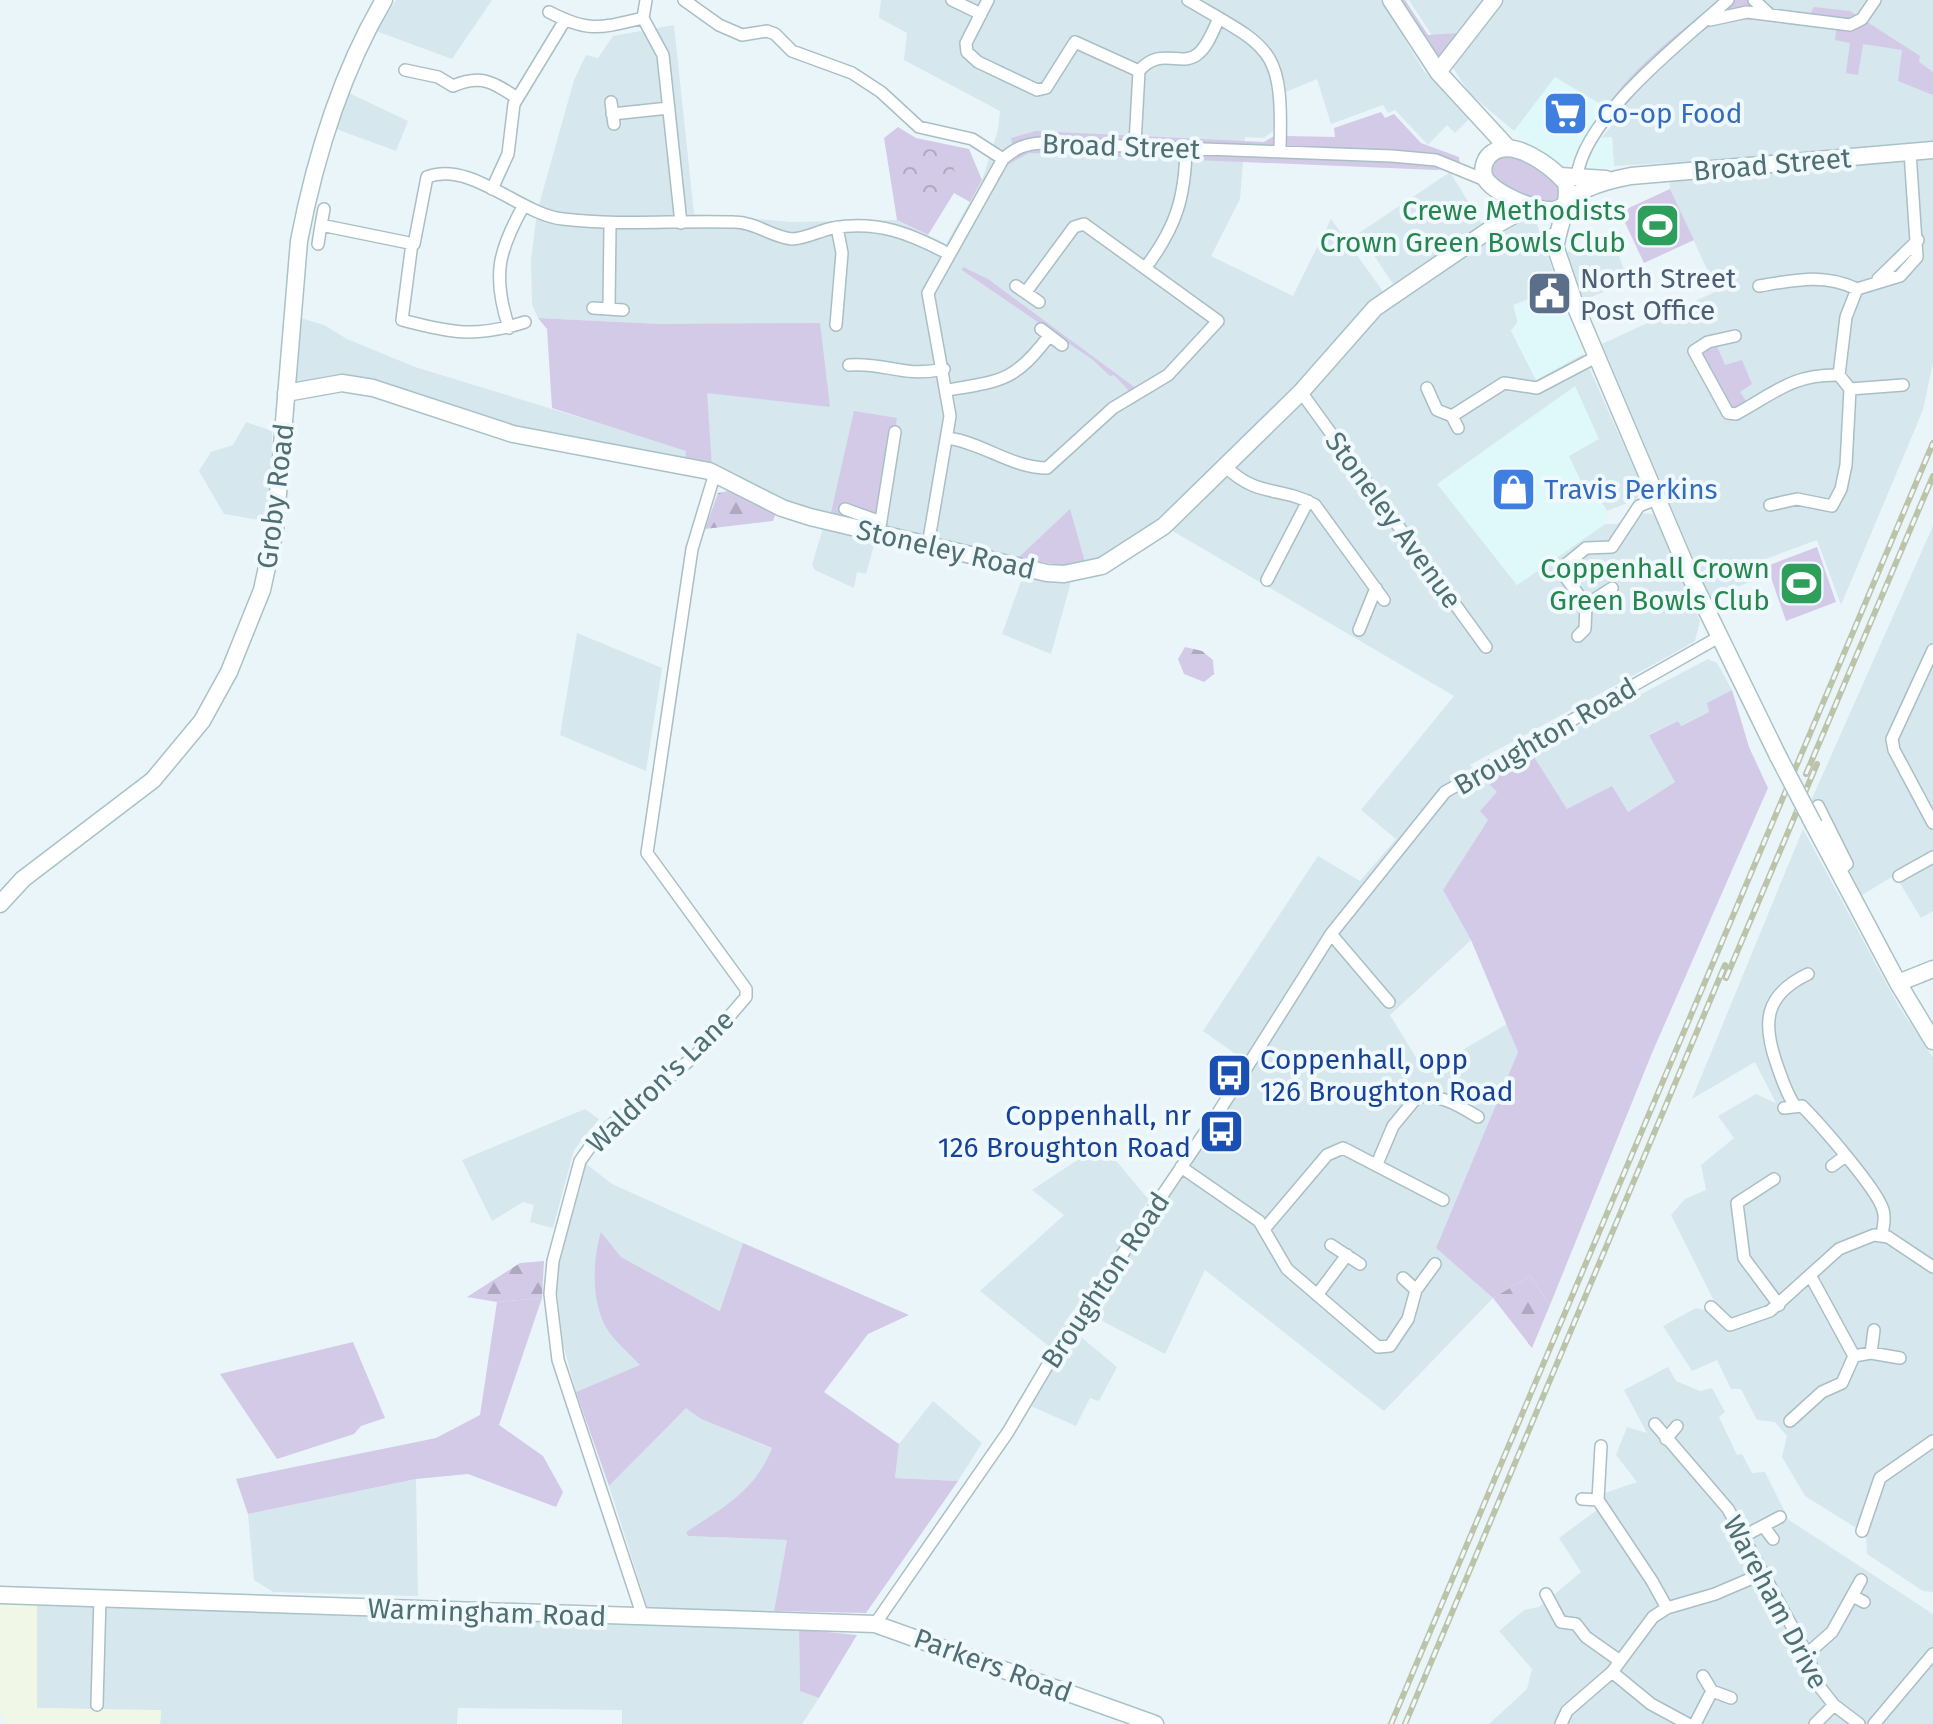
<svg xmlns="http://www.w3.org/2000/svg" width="1933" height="1724" viewBox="0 0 1933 1724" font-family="'Fira Sans',sans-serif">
<defs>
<pattern id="forest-firs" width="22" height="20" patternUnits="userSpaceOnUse" patternTransform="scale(2)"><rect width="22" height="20" fill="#d3cae7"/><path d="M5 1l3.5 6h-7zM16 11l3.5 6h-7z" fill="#aea8c0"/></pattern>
<pattern id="park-crowns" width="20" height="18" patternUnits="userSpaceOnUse" patternTransform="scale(2)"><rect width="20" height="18" fill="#d3cae7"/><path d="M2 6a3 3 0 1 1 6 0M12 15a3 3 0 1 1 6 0" fill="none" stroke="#aea8c0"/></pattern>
</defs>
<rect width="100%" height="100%" fill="#eaf5fa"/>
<path fill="#d6e7ee" d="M396 0H492L452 59 376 31Z
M881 0H1381L1424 71 1470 118 1455 133 1447 125 1428 145 1395 110 1388 113 1383 105 1331 124 1317 79 1276 96 1273 131 1264 138 1245 137 1240 199 1211 256 1293 296 1331 219 1392 304 1401 296 1359 233 1450 172 1491 239 1534 215 1555 277 1533 284 1536 296 1511 331 1536 380 1583 354 1643 489 1637 499 1607 511 1597 495 1590 500 1568 455 1554 402 1438 484 1517 585 1605 524H1617L1640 513 1654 514 1700 621 1695 641 1676 652 1470 765 1497 792 1488 820 1443 890 1471 940 1390 1015 1425 1072 1507 1024 1518 1052 1436 1248 1493 1298 1384 1411 1205 1270 1165 1354 1076 1307 1064 1323 1117 1367 1099 1401 1090 1398 1076 1426 1031 1406 1061 1356 980 1291 1064 1215 1032 1190 1102 1144 1149 1200 1139 1214 1152 1224 1254 1067 1203 1031 1318 856 1360 881 1396 839 1361 810 1454 696 1171 530 1086 565 1070 510 1018 558 888 528 879 533 897 418 830 517 787 502 712 465 706 392 660 324 538 318 532 304 531 260 537 212 574 80 586 55 598 58 613 36 674 25 694 214 791 222 897 220 946 244 982 180 998 130 1000 111 904 60 907 33 879 18Z
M1409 0H1933V363L1923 410 1841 605 1817 540 1760 561 1764 576 1710 598 1602 344 1717 291 1670 189 1668 163 1614 166 1612 137 1601 138 1622 114 1581 95 1556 78 1514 131 1470 94Z
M349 93 408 121 396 151 336 129Z
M1621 232 1625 250 1618 253 1628 282 1584 300 1567 252Z
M297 317 324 325 347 339 415 367 680 448 686 451 685 460 526 433 331 379 297 382Z
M246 422 272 431 271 522 224 514 199 471 211 452 233 445Z
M1933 526V911L1921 918 1895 875 1862 895 1811 801Z
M823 528 875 541 866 574 857 572 854 588 815 570 812 565Z
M1024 573 1072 578 1051 654 1002 634Z
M577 633 662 668 646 771 560 735Z
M1708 659 1717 663 1732 690 1708 703 1709 712 1680 726 1678 721 1649 734 1675 782 1628 812 1567 809 1531 752Z
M1803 829 1898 1005 1933 1057V1592L1923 1591 1867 1554 1866 1534 1805 1496 1782 1457 1787 1436 1775 1422 1757 1420 1741 1389H1731L1717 1360 1692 1371 1663 1326 1696 1308 1705 1310 1715 1303 1671 1215 1685 1199 1706 1190 1701 1165 1734 1138 1718 1116 1756 1094 1776 1103 1755 1062 1692 1099Z
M585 1109 599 1119 574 1150 553 1228 530 1222 534 1205 523 1202 492 1221 462 1160Z
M585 1163 612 1184 743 1243 721 1311 621 1257 602 1233 608 1330 641 1365 576 1392 563 1344 556 1283 559 1260Z
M1668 1367 1676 1381 1700 1391 1712 1388 1725 1412 1719 1417 1737 1455 1742 1454 1752 1473 1765 1472 1789 1520 1933 1614V1724H1489L1527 1689 1532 1669 1499 1631 1524 1610 1539 1607 1581 1572 1559 1538 1605 1504V1493L1637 1482 1616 1455 1627 1427 1647 1433 1624 1390Z
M933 1401 982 1443 958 1481 895 1478 899 1444Z
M686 1407 701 1419 773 1449 763 1468 737 1501 686 1532 688 1536 787 1540 774 1611 648 1609 609 1486Z
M416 1479 418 1596 273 1592 254 1580 248 1514Z
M37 1605 799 1629 800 1690 819 1698 802 1724H622V1710L458 1708 457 1724H160L161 1711 37 1708Z"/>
<path fill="#dff8f9" d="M1555 77 1604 106 1567 168 1525 146 1514 131Z
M1612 137 1614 166 1589 168 1588 160 1601 138Z
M1555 277 1583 354 1536 380 1511 330 1518 324 1513 305 1536 296 1533 285Z
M1575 386 1599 439 1569 456 1589 499 1597 495 1607 511 1605 524 1517 585 1437 484Z"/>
<path fill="#f1f7e6" d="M0 1605H37V1708L161 1710 160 1724H7L0 1712Z"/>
<path fill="#d3cae7" d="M1391 0H1405L1428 35 1458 33 1438 72Z
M1719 0H1763L1775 9 1810 14 1814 7 1850 11 1920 56 1919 62 1933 72V95L1898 81 1902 50 1863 44 1858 75 1846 73 1850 43 1835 40 1837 24 1801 20 1800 26C1774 23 1745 15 1719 23 1681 36 1632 98 1606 129L1600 117C1627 71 1678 34 1719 0Z
M1381 112 1385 118 1394 114 1421 143 1459 157 1460 167 1436 170 1029 153 1007 165 959 249 1013 150 1011 138 1036 131 1264 142 1281 132 1287 136 1335 137 1334 128Z
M898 127 916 138 969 149 982 180 970 202 954 193 928 235 897 220 884 138Z
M1500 149 1560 176 1559 209 1500 193 1485 160Z
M1670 189 1694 240 1644 263 1620 212Z
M963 267 988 279 1141 392 1133 395 1114 375 1110 376 1093 360 962 270Z
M538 318 660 324 820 323 830 407 707 393 712 465 685 460 686 451 552 408 547 329Z
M1708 342 1717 346 1725 365 1742 360 1752 384 1740 392 1746 401 1743 410 1728 413 1698 347Z
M854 411 897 418 879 533 830 517Z
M1070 509 1086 565H1060L1018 558Z
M1817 547 1836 602 1786 621 1767 566Z
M1732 690 1749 747 1768 788 1652 1053 1550 1305 1530 1276 1493 1298 1436 1248 1518 1052 1471 940 1443 890 1488 820 1480 811 1497 792 1485 780 1531 752 1567 809 1612 786 1628 812 1675 782 1649 735 1678 721 1681 726 1709 712 1707 703Z
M601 1232 621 1257 720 1311 743 1243 909 1315 868 1334 824 1392 899 1444 895 1478 958 1481 866 1613 774 1611 787 1540 688 1536 686 1532C722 1509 756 1490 772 1448L701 1419 686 1408 609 1486 576 1392 640 1365C630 1354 618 1344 609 1332 591 1306 592 1262 601 1232Z
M542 1298 499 1425 543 1456 563 1492 556 1507 468 1474 416 1479 248 1514 236 1479 436 1438 480 1415 497 1302Z
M353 1342 385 1418 361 1426 354 1434 277 1459 220 1374Z
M799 1629 857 1635 819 1698 800 1691Z"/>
<path fill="url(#forest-firs)" d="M728 491 776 513 773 521 705 529 718 493Z
M1185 647 1202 651 1213 660 1214 674 1204 682 1184 674 1178 659Z
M544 1261 542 1298 497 1302 467 1297 520 1263Z
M1530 1276 1550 1305 1532 1348 1493 1298Z"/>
<path fill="url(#park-crowns)" d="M899 177a28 28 0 1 1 56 0a28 28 0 1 1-56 0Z"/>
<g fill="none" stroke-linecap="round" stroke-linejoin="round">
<defs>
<path id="street" d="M646 0 643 18 663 55 681 223
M684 0 719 25 742 35 767 31 775 34 792 51 852 73 881 92 919 127 972 139 1003 159
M952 0 981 14
M988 0 966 43 967 52 978 62 1037 90 1046 88 1075 42 1139 71C1161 45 1182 69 1199 53 1208 45 1214 29 1219 18
M1188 0C1272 49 1283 47 1280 149
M1754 0 1769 14
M549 12C590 33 600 28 643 18
M1710 20 1747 12 1850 25 1862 19 1875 0
M405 70 438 77 453 86C481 74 493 82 517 98
M611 102 614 124
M612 114 669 108
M1135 144 1139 71
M1577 177C1583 117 1685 39 1728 0
M492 189 508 154 514 104 565 20
M321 225 324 209
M412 243 402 320C451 333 476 338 525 322
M318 244 321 225 414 244 427 177C471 160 521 215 563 219 622 226 676 220 734 222 755 222 772 237 792 239 805 239 821 230 833 228 878 220 911 234 949 254
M1146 267C1176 227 1185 198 1186 149
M1878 279 1918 240
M1016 286 1039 302
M1759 286C1795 280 1824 273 1857 289
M593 308 623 310
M609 308 610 225
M836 325 842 253 837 227
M509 328C492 276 498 251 524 205
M1041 329 1062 345
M1735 336 1708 342 1694 351 1728 413 1736 414C1775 393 1792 374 1839 375
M849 365C886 362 902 378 944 369
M1427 388 1437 410 1452 416 1504 383 1537 388 1598 356
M1850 389 1903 385
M948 390C1002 381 1015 381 1049 336
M1301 392 1486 647
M1452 416 1458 428
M948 438C983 443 1012 468 1047 468L1113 408 1168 375 1218 321 1084 224 1074 227 1026 292
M1226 467C1258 498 1281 486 1315 505L1384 600
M1770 505 1797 499 1832 506 1841 489 1846 465 1850 389 1839 375 1846 317 1857 289 1900 276 1917 257 1910 152
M845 509 881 522
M879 533 895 432
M928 545 950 416 928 293 1003 159C1015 148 1025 144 1042 143L1392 156 1436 160 1485 180
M1267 580 1308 501
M1586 605 1612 588
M1359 630 1376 588
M1578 636 1585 629 1586 605 1564 575V566L1586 548 1612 547 1639 506 1659 498
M1933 650 1892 739 1894 750 1933 823
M1818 806 1847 864 1839 870
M1899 876 1933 857
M1331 934 1389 1002
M1795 1106C1786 1093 1782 1079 1777 1065 1762 1023 1764 995 1808 974
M1784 1108 1802 1106C1819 1123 1878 1190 1883 1210 1886 1218 1883 1227 1882 1235
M1377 1164 1393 1126 1417 1097C1441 1094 1458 1105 1478 1117
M1832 1166 1844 1157
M1181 1167 1259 1221 1287 1269 1378 1347 1390 1346 1408 1319 1416 1290 1435 1264
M1774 1179 1737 1203 1744 1258 1779 1305
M1266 1227 1327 1155 1343 1148 1443 1200
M1331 1245 1360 1264
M1403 1278 1416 1290
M1317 1295 1347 1255
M1711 1307 1730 1325 1770 1311 1839 1249 1874 1235 1888 1237 1933 1267
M1871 1353 1874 1330
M1854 1356 1871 1353 1900 1358
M1790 1421 1822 1392 1842 1383 1854 1356 1810 1275
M1655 1424 1728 1509 1807 1654 1819 1686 1834 1705 1859 1724
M1666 1439 1677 1426
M1601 1446 1598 1500 1652 1581 1667 1608
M1582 1499 1598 1500
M1764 1527 1773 1539
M1862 1531 1880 1478 1933 1441
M1744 1536 1780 1517
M1546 1594 1561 1622 1576 1624 1586 1637 1620 1661
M1853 1596 1864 1602
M643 1617 558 1360 550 1294 553 1261 580 1161 597 1137 697 1054 746 997V989L647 853 692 549 715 473
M875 1624 1008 1432 1050 1361 1216 1116 1331 934 1445 792 1719 637
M1807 1654 1832 1632 1861 1580
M1612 1672 1651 1704 1688 1724
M1712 1691 1731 1698
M97 1705 100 1597
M1561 1724 1567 1711 1612 1672 1653 1617 1667 1608 1715 1594 1764 1573
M1695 1724 1712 1691 1703 1676
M1815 1724 1834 1705
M1874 1724 1933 1654"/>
<path id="secondary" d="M1391 0 1438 72 1508 148
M1438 72 1494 0
M1560 176 1606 179
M1552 237 1577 310 1691 578 1778 756
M1556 244C1559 225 1570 203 1566 183 1552 167 1514 137 1492 153 1485 158 1482 167 1484 175 1487 191 1538 212 1553 210 1565 209 1573 195 1584 190 1599 183 1615 179 1631 176L1933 150
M286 393 342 383 373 388 513 434 709 471 782 508 810 517 1047 573 1064 574 1102 566 1164 526 1301 392 1375 308 1498 224 1532 205
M1814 825 1898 983 1933 1041
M0 904 23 879 153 780 202 721 229 672 262 590 275 530 299 241C315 158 341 73 384 0
M1898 983 1933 969
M0 1595 875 1624 1155 1724"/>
</defs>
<use href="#street" stroke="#a9bfc4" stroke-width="14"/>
<use href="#secondary" stroke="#a8c2c6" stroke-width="19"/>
<use href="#street" stroke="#fff" stroke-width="11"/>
<use href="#secondary" stroke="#fff" stroke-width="16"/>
<defs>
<path id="rail" d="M1806 774 1933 476
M1726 978 1817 764
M1391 1724 1933 443
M1405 1724 1725 965"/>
</defs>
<use href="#rail" stroke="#bcc3a9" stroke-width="6"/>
<use href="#rail" stroke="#f0f9fd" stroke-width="3" stroke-dasharray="9" stroke-linecap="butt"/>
<defs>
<path id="secondary-bridge" d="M1778 756 1814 825"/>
</defs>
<use href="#secondary-bridge" stroke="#a8c2c6" stroke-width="19" stroke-linecap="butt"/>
<use href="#secondary-bridge" stroke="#fff" stroke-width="16"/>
</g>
<defs>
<symbol id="supermarket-square" viewBox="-11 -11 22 22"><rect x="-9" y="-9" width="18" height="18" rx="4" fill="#3f7fe0" stroke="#f0f9fd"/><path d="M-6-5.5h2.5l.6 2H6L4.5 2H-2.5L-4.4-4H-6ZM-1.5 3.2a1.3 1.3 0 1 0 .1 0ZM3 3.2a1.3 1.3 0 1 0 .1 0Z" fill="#fff"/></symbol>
<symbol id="stadium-square" viewBox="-11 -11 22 22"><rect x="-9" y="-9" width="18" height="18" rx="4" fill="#2e9e5b" stroke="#f0f9fd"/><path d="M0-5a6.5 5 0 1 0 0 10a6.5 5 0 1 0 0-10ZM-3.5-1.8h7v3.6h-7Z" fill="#fff"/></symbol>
<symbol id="civic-square" viewBox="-11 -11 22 22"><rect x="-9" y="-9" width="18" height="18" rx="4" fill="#5c6f8a" stroke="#f0f9fd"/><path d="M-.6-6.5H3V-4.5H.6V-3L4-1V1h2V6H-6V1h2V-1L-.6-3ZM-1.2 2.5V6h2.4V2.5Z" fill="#fff"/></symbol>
<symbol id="shop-square" viewBox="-11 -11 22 22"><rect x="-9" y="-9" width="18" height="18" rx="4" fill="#3f7fe0" stroke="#f0f9fd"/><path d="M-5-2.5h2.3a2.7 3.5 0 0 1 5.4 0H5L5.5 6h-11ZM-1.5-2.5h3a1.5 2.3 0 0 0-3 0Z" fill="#fff"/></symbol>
<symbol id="bus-square" viewBox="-11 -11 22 22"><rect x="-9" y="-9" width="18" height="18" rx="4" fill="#1a4fb4" stroke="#f0f9fd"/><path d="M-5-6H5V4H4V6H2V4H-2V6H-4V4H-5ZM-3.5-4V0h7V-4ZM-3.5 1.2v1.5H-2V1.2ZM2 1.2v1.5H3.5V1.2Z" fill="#fff"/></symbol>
</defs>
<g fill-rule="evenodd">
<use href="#supermarket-square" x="1540" y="88" width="51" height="51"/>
<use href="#stadium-square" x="1632" y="200" width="51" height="51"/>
<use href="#civic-square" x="1524" y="268" width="51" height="51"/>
<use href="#shop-square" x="1488" y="464" width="51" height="51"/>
<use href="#stadium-square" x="1776" y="558" width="51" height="51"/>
<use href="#bus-square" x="1204" y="1050" width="51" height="51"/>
<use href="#bus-square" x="1196" y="1106" width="51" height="51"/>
</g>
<g text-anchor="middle" stroke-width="8" stroke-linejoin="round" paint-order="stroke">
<g font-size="28" fill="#366cbe" stroke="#f0f9fd" text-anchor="start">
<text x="1597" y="123">Co-op Food</text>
<text x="1544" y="499">Travis Perkins</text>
</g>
<g font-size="28" fill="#506f72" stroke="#f0f9fd">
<text transform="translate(1121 146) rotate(2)" y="10">Broad Street</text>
<text transform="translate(1772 164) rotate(-5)" y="10">Broad Street</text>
<text transform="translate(275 496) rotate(-83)" y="10">Groby Road</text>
<text transform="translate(1394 520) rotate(54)" y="10">Stoneley Avenue</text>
<text transform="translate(946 549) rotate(13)" y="10">Stoneley Road</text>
<text transform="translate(1545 736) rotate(-30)" y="10">Broughton Road</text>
<text transform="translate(660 1081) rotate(-44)" y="10">Waldron's Lane</text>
<text transform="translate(1105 1280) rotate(-56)" y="10">Broughton Road</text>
<text transform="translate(1776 1602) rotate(62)" y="10">Wareham Drive</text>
<text transform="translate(487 1612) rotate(2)" y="10">Warmingham Road</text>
<text transform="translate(993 1665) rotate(20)" y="10">Parkers Road</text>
</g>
<g font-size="28" fill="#27864d" stroke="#f0f9fd" text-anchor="end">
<text x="1626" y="220">Crewe Methodists<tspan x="1626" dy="32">Crown Green Bowls Club</tspan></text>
<text x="1770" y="578">Coppenhall Crown<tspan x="1770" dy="32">Green Bowls Club</tspan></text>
</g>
<g font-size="28" fill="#4e5e75" stroke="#f0f9fd" text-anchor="start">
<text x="1580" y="288">North Street<tspan x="1580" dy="32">Post Office</tspan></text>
</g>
<g font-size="28" fill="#164399" stroke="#f0f9fd" text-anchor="start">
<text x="1260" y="1069">Coppenhall, opp<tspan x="1260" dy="32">126 Broughton Road</tspan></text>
<text x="1191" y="1125" text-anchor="end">Coppenhall, nr<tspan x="1191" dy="32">126 Broughton Road</tspan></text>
</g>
</g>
</svg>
